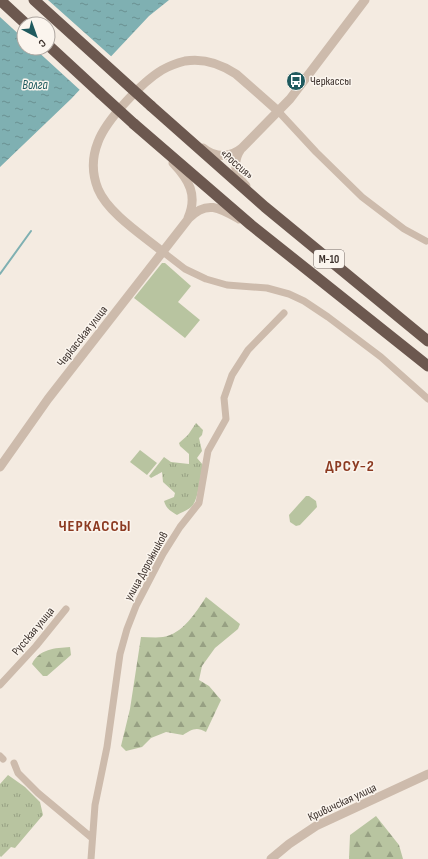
<svg xmlns="http://www.w3.org/2000/svg" width="428" height="859" viewBox="0 0 428 859" font-family="'Sofia Sans Condensed',sans-serif">
<defs>
<pattern id="grass-tufts" width="24" height="20" patternUnits="userSpaceOnUse"><rect width="24" height="20" fill="#b8c4a0"/><path d="M3 7l-1-3M5 7V3M7 7l1-3M15 17l-1-3M17 17v-4M19 17l1-3" fill="none" stroke="#97a083"/></pattern>
<pattern id="forest-firs" width="22" height="20" patternUnits="userSpaceOnUse"><rect width="22" height="20" fill="#b8c4a0"/><path d="M5 1l3.5 6h-7zM16 11l3.5 6h-7z" fill="#97a083"/></pattern>
<pattern id="water-ripples" width="26" height="14" patternUnits="userSpaceOnUse"><rect width="26" height="14" fill="#7fb0b2"/><path d="M2 4q2-2 4 0t4 0M15 11q2-2 4 0t4 0" fill="none" stroke="#699091"/></pattern>
</defs>
<rect width="100%" height="100%" fill="#f4ebe1"/>
<path fill="url(#grass-tufts)" d="M196 423 203 430 202 435 199 438 202 451 197 458 203 465C200 476 199 496 193 505 189 510 182 512 177 515 170 511 166 508 164 501L174 497 175 493 163 482 162 472 151 478 149 476 164 457 171 462 189 464V454L180 446 179 443 188 435Z
M8 775 25 787 40 802 43 815 15 848 11 847 1 857 0 856V784Z"/>
<path fill="url(#forest-firs)" d="M206 597 240 624 238 629 215 648 202 666 199 680 209 686 221 700 206 732C196 726 191 730 183 735L166 732 151 738 142 747 126 751 121 746 130 709 141 637C148 637 156 638 163 637 183 634 196 612 206 597Z
M70 647 71 655 47 676H43L32 664C39 649 55 648 70 647Z
M376 816 399 845 403 859H349L350 835Z"/>
<path fill="#b8c4a0" d="M162 263H165L191 286 178 302 200 320 185 338 134 298Z
M140 450 157 463 147 475 130 462Z
M306 496H309L316 501 317 507 300 525 296 526 290 522 289 515Z"/>
<path fill="url(#water-ripples)" fill-rule="evenodd" d="M0 0H169L149 16 71 99 0 167ZM24 24H48V48H24Z"/>
<path fill="#f4ebe1" d="M0 0H48L113 58 81 91 34 48H48V24H24V39L0 17Z"/>
<g fill="none" stroke-linecap="round" stroke-linejoin="round">
<path stroke="#7fb0b2" stroke-width="2" d="M0 274 31 231"/>
<path stroke="#cdbbac" stroke-width="7" d="M278 111 316 152 362 197 404 229 426 241
M163 252 185 269 206 279 227 285 267 288 289 294 304 301 328 317 381 357 428 399
M0 685 36 646 66 609
M0 756 3 759
M14 763 18 773 38 793 92 838
M91 859 95 805 107 747 120 654 127 629 136 606 163 554 180 527 199 503 208 451 226 419 224 398 232 375 248 350 284 313"/>
<path stroke="#cdbbac" stroke-width="9" d="M203 148C215 158 230 158 242 148L290 99 365 0
M241 149C232 162 235 175 246 186
M173 163C189 180 198 195 188 218
M163 252C142 235 108 213 98 189 92 174 92 157 98 142 106 120 142 82 162 70 169 66 177 63 185 61 203 58 221 64 236 74L278 111
M0 467 48 399 189 218C207 200 220 208 239 219
M271 859 289 844 316 826 428 774"/>
<path stroke="#6c584f" stroke-width="11" d="M0 0 26 24
M48 45 100 93
M151 106 265 207 428 341
M134 124 251 225 428 366"/>
<path stroke="#6c584f" stroke-width="11" d="M34 0 151 106
M100 93 134 124"/>
</g>
<defs>
<symbol id="bus-disc" viewBox="-11 -11 22 22"><circle r="9.5" fill="#1f5a5e" stroke="#fbf5ee"/><path d="M-5-6H5V4H4V6H2V4H-2V6H-4V4H-5ZM-3.5-4V0h7V-4ZM-3.5 1.2v1.5H-2V1.2ZM2 1.2v1.5H3.5V1.2Z" fill="#fff"/></symbol>
</defs>
<g fill-rule="evenodd">
<use href="#bus-disc" x="285" y="70" width="22" height="22"/>
</g>
<g text-anchor="middle" stroke-width="3" stroke-linejoin="round" paint-order="stroke">
<rect fill="#fbf5ee" stroke="#756b66" stroke-width="1" x="314" y="250" width="30" height="18" rx="3"/>
<g font-size="11" font-weight="bold" fill="#3b302b">
<text x="329" y="263">М-10</text>
</g>
<g font-size="12" fill="#3b302b" stroke="#fbf5ee" text-anchor="start">
<text x="310" y="85">Черкассы</text>
</g>
<g font-size="12" fill="#3b302b" stroke="#fbf5ee">
<text transform="translate(237 164) rotate(41)" y="4">«Россия»</text>
<text transform="translate(82 336) rotate(-52)" y="4">Черкасская улица</text>
<text transform="translate(146 566) rotate(-61)" y="4">улица Дорожников</text>
<text transform="translate(33 631) rotate(-50)" y="4">Русская улица</text>
<text transform="translate(342 802) rotate(-25)" y="4">Кривичская улица</text>
</g>
<g font-size="13" font-style="italic" fill="#1f5a5e" stroke="#fbf5ee">
<text x="35" y="89">Волга</text>
</g>
<g font-size="16" font-weight="bold" letter-spacing="1" fill="#8c3b22" stroke="#fbf5ee">
<text x="350" y="471">ДРСУ-2</text>
<text x="95" y="531">ЧЕРКАССЫ</text>
</g>
</g>
<g transform="translate(36 36) rotate(139)"><circle r="19" fill="#fbf5ee" stroke="#aea6a0"/>
<path d="M0-3L7 15L0 10L-7 15Z" fill="#1f5a5e"/>
<text y="-6" font-size="11" font-weight="bold" text-anchor="middle" fill="#3b302b">С</text>
</g>
</svg>
